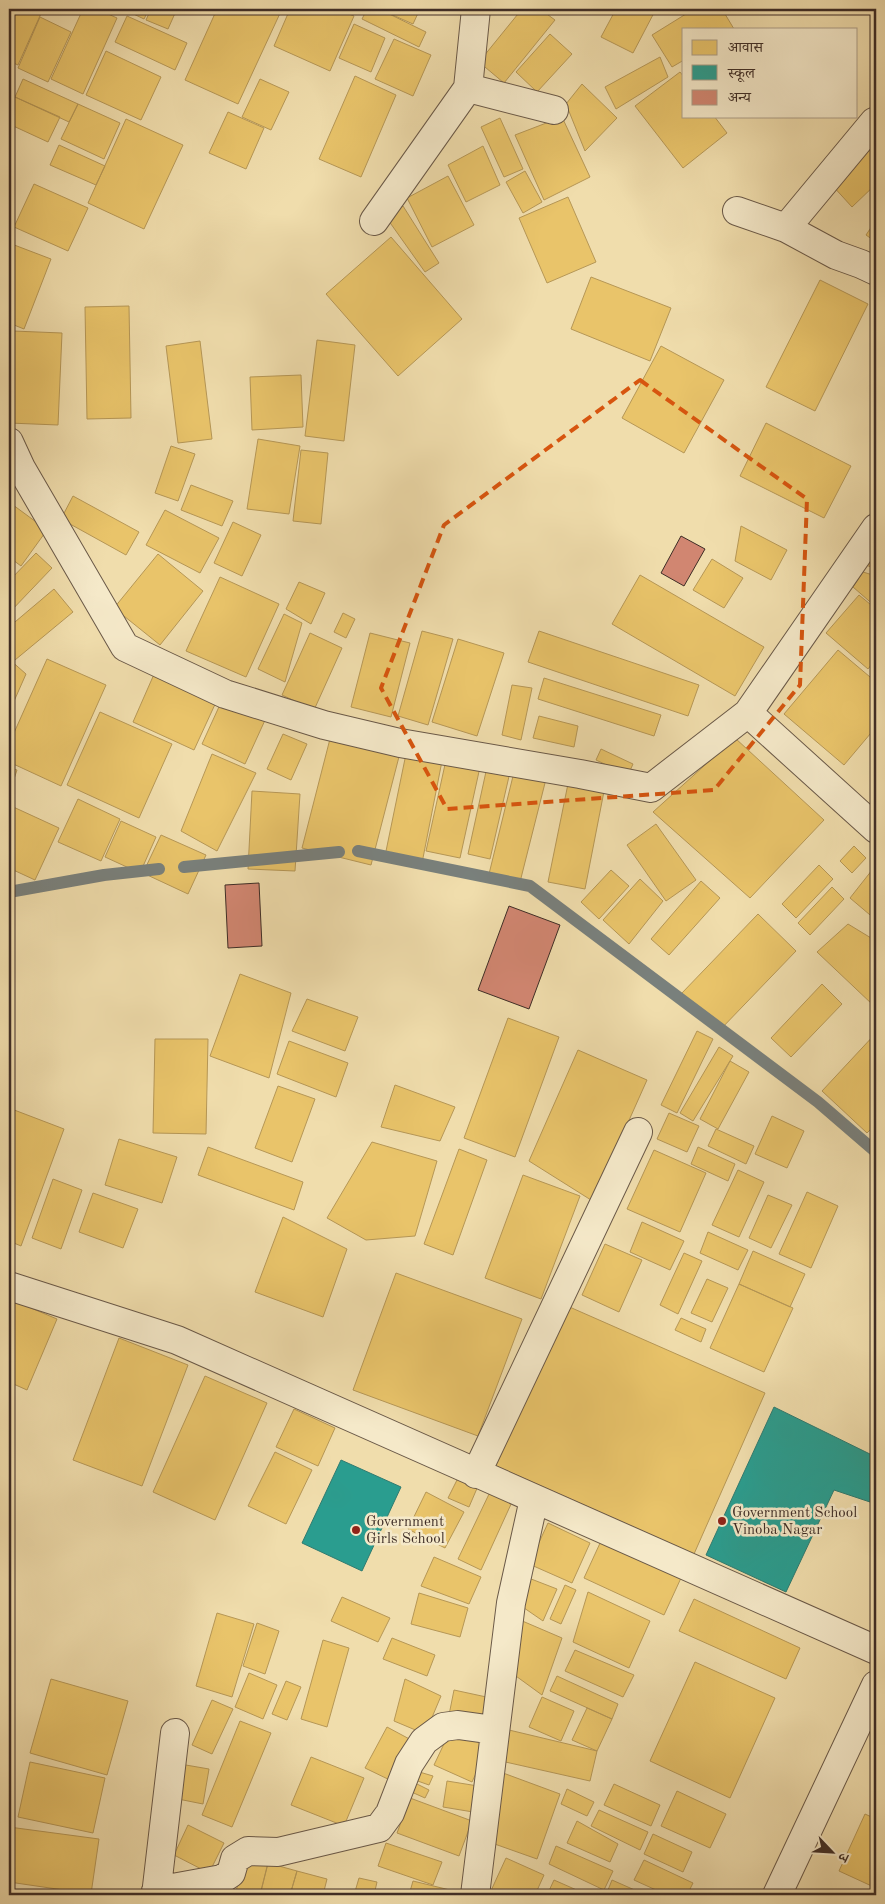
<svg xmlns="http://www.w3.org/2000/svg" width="885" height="1904" viewBox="0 0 885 1904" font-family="'Old Standard TT','Noto Serif Devanagari',serif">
<rect width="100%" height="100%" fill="#f0ddac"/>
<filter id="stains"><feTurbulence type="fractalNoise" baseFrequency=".004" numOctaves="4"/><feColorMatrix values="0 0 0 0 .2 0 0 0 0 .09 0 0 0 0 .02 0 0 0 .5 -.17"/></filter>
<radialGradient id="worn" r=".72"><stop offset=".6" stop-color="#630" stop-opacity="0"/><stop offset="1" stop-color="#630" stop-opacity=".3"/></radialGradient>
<path fill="#e9c46a" stroke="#b69756" d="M9 9H43L18 65 9 61Z
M83 9H97L117 18 83 94 51 79Z
M123 9H149L144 19Z
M151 9H173L176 11 168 29 146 20Z
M217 9H282L238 104 185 80Z
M290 9H336L354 16 330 71 274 46Z
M367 9H379L426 32 419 47 362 19Z
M379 9H420L413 24Z
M522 9H540L555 20 504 83 479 62Z
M616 9H656L633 53 601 37Z
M694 9H722L734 29H684V60L672 67 652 35Z
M127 16 187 43 175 70 115 42Z
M40 17 71 32 48 82 18 68Z
M354 24 385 38 371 72 339 58Z
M550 34 572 54 537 92 516 72Z
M394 39 431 55 413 96 375 79Z
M106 51 161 77 141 120 86 95Z
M660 57 668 77 616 109 605 87Z
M680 72 684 77V116H714L727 133 683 168 635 106Z
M355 76 396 95 361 177 319 159Z
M23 79 78 104 69 122 15 97Z
M260 79 289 92 271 130 242 117Z
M582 84 617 118 585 151 566 104Z
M15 97 60 117 48 142 9 124V110Z
M78 104 120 123 104 159 61 139Z
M228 112 264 128 246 169 209 153Z
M562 117 590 177 544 200 515 135Z
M500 118 523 169 504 177 481 127Z
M126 119 183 145 144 229 88 203Z
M872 144 876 148V184L852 207 831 184Z
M59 145 105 166 96 185 50 165Z
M483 146 500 185 466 202 448 165Z
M525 171 542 202 523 213 506 182Z
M448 176 474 225 432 247 407 198Z
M34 184 88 208 68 251 14 227Z
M568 197 596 262 547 283 519 218Z
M403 206 439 263 425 272 386 217Z
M876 220V242L866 235Z
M391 237 462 319 398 376 326 294Z
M9 243 51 259 24 329 9 323Z
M591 277 671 308 650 361 571 329Z
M820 280 868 304 815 411 766 387Z
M129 306 131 418 87 419 85 307Z
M13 331 62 333 58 425 9 423Z
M317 340 355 345 344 441 305 436Z
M200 341 212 439 178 443 166 346Z
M661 346 724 380 684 453 622 418Z
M301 375 303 427 252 430 250 377Z
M766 423 851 466 824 518 740 476Z
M258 439 300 446 289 514 247 509Z
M171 446 195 454 178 501 155 493Z
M301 450 328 453 321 524 293 521Z
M191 485 233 501 222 526 181 510Z
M73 496 139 532 126 555 61 519Z
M9 502 47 530 21 566 9 557Z
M165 510 219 538 200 573 146 545Z
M233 522 261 535 242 576 214 563Z
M741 526 787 550 771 580 735 561Z
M876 545V569L861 563Z
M36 553 52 568 9 613V581Z
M158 554 203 591 160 645 114 608Z
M712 559 743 578 724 608 693 590Z
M863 572 876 576V607L853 587Z
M640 575 764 647 735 696 612 624Z
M220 577 279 604 246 677 186 651Z
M299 582 325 593 311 624 286 609Z
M54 589 73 612 15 660 9 652V627Z
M859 595 876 609V659L868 669 826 633Z
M343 613 355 619 346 638 334 632Z
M284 614 302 623 285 682 258 669Z
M422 631 453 639 428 725 398 716Z
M539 631 699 685 688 716 528 662Z
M310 633 342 648 314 710 282 695Z
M370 633 410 643 391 717 351 707Z
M458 639 504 653 477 736 432 722Z
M838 650 876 682V727L844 765 784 714Z
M9 659 26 674 11 708 9 707Z
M47 659 106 685 61 786 9 762V744Z
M155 672 217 700 194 750 133 722Z
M544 678 661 715 654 736 538 699Z
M512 685 532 688 521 740 502 735Z
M223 698 266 718 245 764 202 744Z
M100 712 172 744 139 818 67 785Z
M539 716 578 726 574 747 533 738Z
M332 731 401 749 371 865 302 848Z
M283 734 307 744 291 780 267 769Z
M735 738 824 820 750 898 653 812Z
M407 749 443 756 422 863 385 856Z
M601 749 633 764 628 775 596 760Z
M212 754 256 773 217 851 181 831Z
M446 760 480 767 460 858 426 851Z
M9 767 17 770 9 794Z
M487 767 510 772 490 859 468 854Z
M514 772 546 779 520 882 489 874Z
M570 774 606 781 585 889 548 882Z
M252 791 300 794 295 871 248 869Z
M78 799 120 819 101 861 58 842Z
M9 805 59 828 35 880 9 868Z
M121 821 156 837 140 873 105 857Z
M656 824 696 880 666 901 627 845Z
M161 835 206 855 188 894 143 873Z
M854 846 866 858 852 873 840 861Z
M819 865 833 879 796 918 782 904Z
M876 865V920L850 898Z
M611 870 629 886 599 919 581 902Z
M640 879 663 901 629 944 603 920Z
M701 881 720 898 669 955 651 939Z
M832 887 844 899 810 935 798 923Z
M758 914 796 951 719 1031 681 994Z
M848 924 876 941V1001L873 1005 817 952Z
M240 974 291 993 269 1078 210 1056Z
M822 984 842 1004 791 1057 771 1038Z
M307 999 358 1017 345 1051 292 1031Z
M508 1018 559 1037 515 1157 464 1138Z
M697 1031 713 1039 677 1113 661 1105Z
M876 1033V1124L867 1133 822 1091Z
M155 1039H208L206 1134 153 1133Z
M289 1041 348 1063 336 1097 277 1074Z
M719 1047 733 1056 693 1121 680 1113Z
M578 1050 647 1080 597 1192 591 1200 529 1161Z
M730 1061 749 1072 718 1129 700 1119Z
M395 1085 455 1107 440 1141 381 1127Z
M278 1086 315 1099 292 1162 255 1148Z
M9 1108 64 1129 21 1246 9 1241Z
M669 1113 699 1126 687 1152 657 1139Z
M772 1116 804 1131 787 1168 755 1154Z
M716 1129 754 1146 746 1164 708 1146Z
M119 1139 177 1157 162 1203 105 1185Z
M372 1142 437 1161 415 1236 366 1240 327 1218Z
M208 1147 303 1182 294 1210 198 1175Z
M698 1147 735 1164 728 1181 691 1164Z
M459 1149 487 1160 453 1255 424 1244Z
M654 1150 706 1173 680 1232 627 1209Z
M738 1170 764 1182 739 1237 712 1225Z
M523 1175 580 1196 541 1299 485 1278Z
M53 1179 82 1190 61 1249 32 1238Z
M807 1192 838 1206 811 1268 779 1254Z
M93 1193 138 1209 123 1248 79 1232Z
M768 1195 792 1205 771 1248 749 1238Z
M283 1217 347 1249 323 1317 255 1292Z
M642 1222 684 1241 670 1270 630 1252Z
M708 1232 748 1250 738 1270 700 1253Z
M605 1244 642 1260 619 1312 582 1295Z
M753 1251 805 1274 790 1307 739 1284Z
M684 1253 702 1261 678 1314 660 1305Z
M396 1273 522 1319 478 1436 353 1390Z
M707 1279 728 1288 712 1322 691 1313Z
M739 1284 793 1308 764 1372 710 1348Z
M12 1300 57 1319 27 1390 9 1382V1308Z
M565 1305 765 1393 694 1554 494 1465Z
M681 1318 706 1329 701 1342 675 1330Z
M119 1338 188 1365 142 1486 73 1460Z
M205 1376 267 1403 215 1520 153 1492Z
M294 1409 335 1428 318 1466 276 1447Z
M275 1452 312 1470 286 1524 248 1506Z
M458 1478 478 1486 469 1507 448 1498Z
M426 1492 464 1512 445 1548 408 1529Z
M490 1492 512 1502 481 1570 458 1559Z
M548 1523 590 1543 572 1583 529 1564Z
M601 1541 681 1578 664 1615 584 1578Z
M434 1557 481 1577 469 1604 421 1586Z
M526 1577 557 1589 543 1621 514 1601Z
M565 1585 576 1590 561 1624 550 1619Z
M588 1592 650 1621 629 1668 573 1642Z
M419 1593 468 1608 460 1637 411 1624Z
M342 1597 390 1618 378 1642 331 1621Z
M694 1599 800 1648 786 1679 679 1631Z
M217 1613 254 1624 232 1697 196 1686Z
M520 1620 562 1638 542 1695 509 1671Z
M257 1623 279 1631 265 1674 243 1666Z
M392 1638 435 1655 427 1676 383 1659Z
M323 1640 349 1648 327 1727 301 1719Z
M575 1650 634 1675 623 1697 565 1671Z
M695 1662 775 1698 730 1798 650 1761Z
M249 1673 277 1685 263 1719 235 1707Z
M557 1676 618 1704 612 1719 550 1691Z
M51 1679 128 1701 107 1775 30 1753Z
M405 1679 441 1696 425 1734 394 1721Z
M286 1681 301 1687 287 1720 272 1714Z
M454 1690 491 1698 485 1723 449 1715Z
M542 1697 574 1711 561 1741 529 1727Z
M212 1700 233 1709 212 1754 192 1745Z
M587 1708 612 1719 597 1751 572 1740Z
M240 1721 271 1733 232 1827 202 1815Z
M387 1727 415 1742 394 1782 365 1768Z
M451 1729 488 1747 472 1782 434 1765Z
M509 1730 597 1751 590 1781 501 1761Z
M311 1757 364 1778 344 1826 291 1805Z
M30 1762 105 1778 93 1833 18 1817Z
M180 1764 209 1769 203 1804 173 1798Z
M495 1770 560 1794 537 1859 489 1842Z
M416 1771 433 1776 429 1785 412 1779Z
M411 1781 429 1790 425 1798 407 1790Z
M447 1781 478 1786 473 1812 443 1807Z
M614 1784 660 1805 651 1826 604 1805Z
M567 1789 594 1802 587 1816 561 1804Z
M677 1791 726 1814 710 1848 661 1826Z
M410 1798 472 1821 459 1856 397 1833Z
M599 1810 648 1832 640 1850 591 1826Z
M865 1814 876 1819V1888L839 1871Z
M577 1821 618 1844 610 1862 567 1843Z
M188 1825 224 1843 209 1873 174 1855Z
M9 1827 99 1839 91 1894 9 1882Z
M653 1834 692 1852 683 1872 644 1854Z
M386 1843 442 1862 433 1885 378 1866Z
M556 1846 613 1871 604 1890 549 1864Z
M245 1858 268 1863 260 1895H235Z
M506 1858 544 1875 535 1895H489Z
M644 1860 693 1883 687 1895H667L634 1880Z
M268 1863 297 1871 290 1895H260Z
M297 1871 327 1879 323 1895H290Z
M359 1878 377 1882 374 1895H354Z
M554 1880 588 1895H547Z
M612 1880 646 1895H606Z
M413 1881 454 1891 453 1895H409Z
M9 1890H42L40 1895H9Z"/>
<path fill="#2a9d8f" stroke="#307b70" d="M774 1407 876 1457V1504L834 1490 786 1592 706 1555Z
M341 1460 401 1487 362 1571 302 1543Z"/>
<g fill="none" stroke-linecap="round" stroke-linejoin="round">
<path stroke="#79807c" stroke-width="12" d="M358 851 530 886 818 1102 876 1152
M184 867 339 852
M9 892 104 875 159 869"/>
</g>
<path fill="#d18671" stroke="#3e2d26" d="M681 536 705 549 684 586 661 573Z
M259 883 262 946 228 948 225 885Z
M509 906 560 925 529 1009 478 990Z"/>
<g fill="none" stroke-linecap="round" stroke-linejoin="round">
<defs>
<path id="minor" d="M468 88 554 110
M737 211 786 228 836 255 861 264 876 271
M786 228 874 122
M9 442 21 468 125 647 225 694 324 725 400 743 580 774 651 788 748 713
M876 528 748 713 876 829
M9 1286 177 1340 876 1650
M476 1474 638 1132
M156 1891 222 1879 231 1873 235 1859 248 1851 278 1852 379 1828 390 1813 409 1764 424 1741 443 1727 458 1725 494 1730
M156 1895 175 1733
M475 1895 511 1603 534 1499
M777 1895 876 1685"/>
<path id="tertiary" d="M374 221 468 88 476 9"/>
</defs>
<use href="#minor" stroke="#6a5948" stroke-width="30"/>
<use href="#tertiary" stroke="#6a5948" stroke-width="30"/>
<use href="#minor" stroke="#f5e9c9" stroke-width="28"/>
<use href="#tertiary" stroke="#f5e9c9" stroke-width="28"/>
</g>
<path fill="none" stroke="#d7550f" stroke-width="4" stroke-dasharray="10 6" stroke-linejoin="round" d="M640 380 807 499 800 685 714 790 447 809 381 688 444 525Z"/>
<g fill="#8f2418" stroke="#f5e9c9" stroke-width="2">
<circle cx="722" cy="1521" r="5"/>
<circle cx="356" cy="1530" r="5"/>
</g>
<g text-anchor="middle" stroke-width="5" stroke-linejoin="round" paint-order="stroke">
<g font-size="15" fill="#3e2d26" stroke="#f5e9c9" text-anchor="start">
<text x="732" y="1517">Government School<tspan x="732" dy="17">Vinoba Nagar</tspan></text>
<text x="366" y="1526">Government<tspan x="366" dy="17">Girls School</tspan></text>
</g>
</g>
<rect width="885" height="1904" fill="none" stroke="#f0ddac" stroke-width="30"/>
<rect x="10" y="10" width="865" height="1884" fill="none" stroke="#3e2d26" stroke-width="2.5"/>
<rect x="15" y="15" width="855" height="1874" fill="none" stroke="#3e2d26"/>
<rect x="682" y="28" width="175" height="90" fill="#f5e9c9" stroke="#ac9e88"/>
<rect x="692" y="40" width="25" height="15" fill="#e9c46a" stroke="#ac9e88"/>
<text x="728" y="52" font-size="15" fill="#3e2d26">आवास</text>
<rect x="692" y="65" width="25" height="15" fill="#2a9d8f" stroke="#ac9e88"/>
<text x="728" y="78" font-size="15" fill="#3e2d26">स्कूल</text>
<rect x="692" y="90" width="25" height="15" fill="#d18671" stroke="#ac9e88"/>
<text x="728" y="102" font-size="15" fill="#3e2d26">अन्य</text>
<g transform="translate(832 1852) rotate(115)" stroke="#f5e9c9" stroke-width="4" paint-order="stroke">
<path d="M0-4L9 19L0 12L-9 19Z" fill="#3e2d26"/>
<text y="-8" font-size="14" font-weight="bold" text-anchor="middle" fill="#3e2d26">उ</text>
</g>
<rect width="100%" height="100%" filter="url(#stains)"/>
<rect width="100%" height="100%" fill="url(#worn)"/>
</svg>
